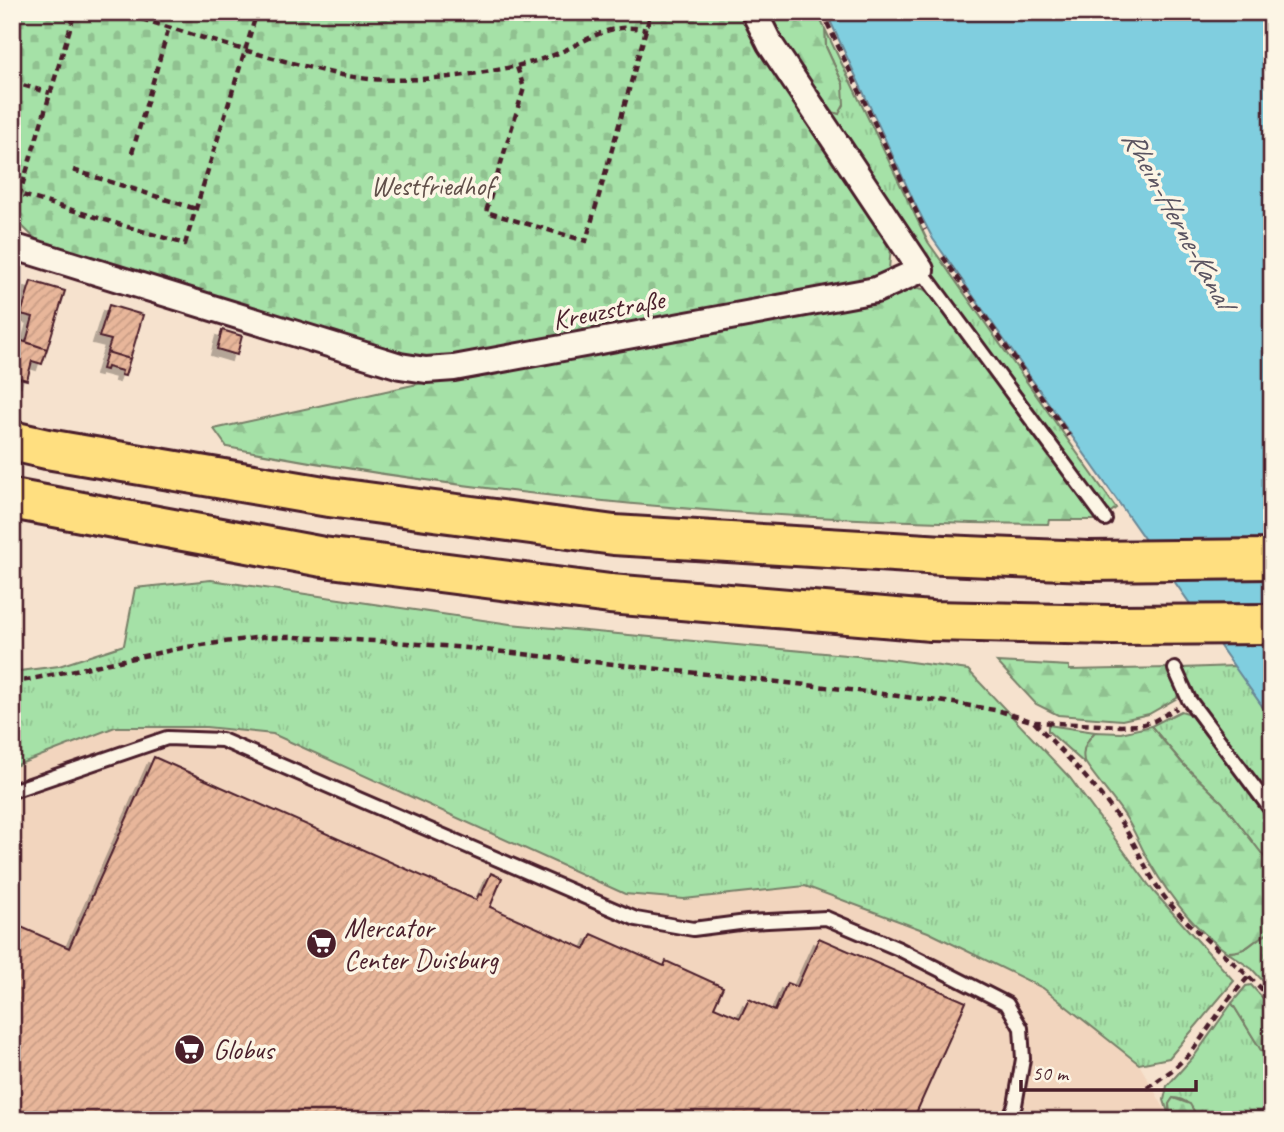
<svg xmlns="http://www.w3.org/2000/svg" width="1284" height="1132" viewBox="0 0 1284 1132" font-family="Caveat,sans-serif">
<defs>
<pattern id="grass-tufts" width="24" height="20" patternUnits="userSpaceOnUse" patternTransform="scale(1.75)"><rect width="24" height="20" fill="#a5e1a7"/><path d="M3 7l-1-3M5 7V3M7 7l1-3M15 17l-1-3M17 17v-4M19 17l1-3" fill="none" stroke="#90c190"/></pattern>
<pattern id="forest-firs" width="22" height="20" patternUnits="userSpaceOnUse" patternTransform="scale(1.75)"><rect width="22" height="20" fill="#a5e1a7"/><path d="M5 1l3.5 6h-7zM16 11l3.5 6h-7z" fill="#90c190"/></pattern>
<pattern id="cemetery-stones" width="16" height="16" patternUnits="userSpaceOnUse" patternTransform="scale(1.75)"><rect width="16" height="16" fill="#a5e1a7"/><path d="M2 7V4a2 2 0 0 1 4 0v3zM10 15v-3a2 2 0 0 1 4 0v3z" fill="#90c190"/></pattern>
<pattern id="building-hatch" width="6" height="6" patternUnits="userSpaceOnUse" patternTransform="scale(1.75)"><rect width="6" height="6" fill="#e8b69a"/><path d="M-1 1l2-2M0 6l6-6M5 7l2-2" fill="none" stroke="#c89c85"/></pattern>
<filter id="shadow"><feDropShadow dx="-6" dy="6" stdDeviation="0" flood-color="#0004"/></filter>
</defs>
<rect width="100%" height="100%" fill="#f6e2ce"/>
<filter id="ink" filterUnits="userSpaceOnUse"><feTurbulence type="fractalNoise" baseFrequency=".0143" numOctaves="2"/><feDisplacementMap in="SourceGraphic" scale="14" xChannelSelector="R" yChannelSelector="G"/><feConvolveMatrix kernelMatrix="1 2 1 2 8 2 1 2 1" color-interpolation-filters="sRGB"/></filter>
<g filter="url(#ink)">
<path fill="#f2d5be" d="M115 727H206L273 734 684 899 804 886 928 932 1043 988 1139 1064 1171 1120H12V767Z"/>
<path fill="url(#grass-tufts)" stroke="#788069" stroke-width="2" d="M770 18 801 68 833 112 839 114 843 84 826 47 825 29 928 242 1116 508 1108 514 939 284 770 30Z
M211 580 510 624 889 659 968 670 1070 778 1154 892 1234 981 1169 1058 1139 1064 1043 988 928 932 805 886 684 899 625 894 273 734 206 727H115L12 767V672L59 666 124 645 135 588Z
M1235 666 1272 720V802L1202 707 1182 668Z
M1181 711 1191 714 1272 821V867L1222 802 1184 765 1151 726Z
M1048 725 1095 732C1086 741 1083 749 1084 763L1048 731Z
M1272 932V991L1252 969 1227 952C1252 952 1250 939 1272 932Z
M1232 1003 1272 1068V1120H1199C1193 1108 1187 1098 1173 1098L1169 1104V1116L1164 1100 1167 1086 1195 1055Z"/>
<path fill="url(#forest-firs)" stroke="#788069" stroke-width="2" d="M772 12H817L825 29 826 47 843 84 844 105 839 114 833 112 801 68 770 18Z
M914 287 923 289 932 295 1098 520H1049L1048 524C774 522 496 499 227 447L214 429 413 385Z
M997 662 1069 666V670L1169 668 1178 693 1177 698 1149 714 1122 720 1058 715 1036 704Z
M1151 726 1184 765 1222 802 1272 867V932C1250 939 1252 952 1227 952 1196 930 1169 896 1150 863 1141 848 1135 831 1125 816 1118 804 1086 767 1084 760 1081 748 1088 739 1095 732L1121 733Z
M1251 985 1272 1008V1068L1232 1003 1246 986Z
M1173 1098 1190 1104 1199 1120H1171L1169 1104Z"/>
<path fill="url(#cemetery-stones)" stroke="#788069" stroke-width="2" d="M12 12H744L756 45 891 247 889 269 869 280 460 356 433 359 400 358 45 248 22 226 12 223Z"/>
<path fill="#80cedf" stroke="#6a8897" stroke-width="2" d="M826 12H1272V720L933 239 917 208Z"/>
<path fill="url(#building-hatch)" stroke="#4a1f2b" stroke-width="2" filter="url(#shadow)" d="M31 281 65 291 47 349 26 342 33 317 21 314Z
M109 305 143 315 130 359 107 352 111 340 99 337Z
M222 330 242 336 237 355 217 349Z
M19 340 47 349 42 364 32 361 27 380 12 376V362Z
M107 352 130 359 125 376 121 375 122 371 107 367 106 370 102 369Z
M154 757 476 900 479 894 481 895 491 873 502 878 490 907 585 949 592 934 664 966 666 961 723 987 714 1007 740 1018 749 999 775 1011 787 983 797 987 819 938 966 1002 913 1120H447L431 1113 412 1120H12V923L69 948Z"/>
<g fill="none" stroke-linecap="round" stroke-linejoin="round">
<defs>
<path id="service" d="M921 270 1105 519
M1175 669 1189 700 1272 811
M12 791 167 738 222 740 636 919 693 929 747 922 826 918 899 949 1007 1004 1021 1028 1023 1059 1015 1105 1008 1120"/>
<path id="minor" d="M12 246 400 366 426 370 454 368 876 290 921 270 770 44 754 12"/>
<path id="motorway" d="M12 441 47 449 329 497 614 535 943 555 1088 561
M12 499 323 557 610 594 931 621 1111 625"/>
</defs>
<use href="#service" stroke="#4a1f2b" stroke-width="18"/>
<use href="#minor" stroke="#4a1f2b" stroke-width="30"/>
<use href="#motorway" stroke="#4a1f2b" stroke-width="44"/>
<path stroke="#4a1f2b" stroke-width="4.5" stroke-dasharray="7 5" stroke-linecap="butt" d="M119 12C171 28 224 45 277 59 308 67 338 76 370 79 396 81 423 79 449 77 482 73 516 68 548 57 584 45 605 20 647 30
M822 12 925 230
M517 67 524 88 486 212 586 241 651 12
M12 82 50 93
M132 153 169 27
M73 170 196 209
M12 192 185 244 257 12
M12 219 75 12
M943 257 1069 436
M12 683 187 647 262 637H294L394 642 467 648 834 688 954 703 1000 711 1034 722 1121 726 1140 725 1154 721 1177 708
M1034 722C1065 755 1092 781 1118 818 1138 846 1148 879 1171 905 1202 940 1241 965 1272 1000
M1147 1088 1171 1071 1191 1053 1229 999 1250 975"/>
<use href="#service" stroke="#fcf5e5" stroke-width="12"/>
<use href="#minor" stroke="#fcf5e5" stroke-width="24"/>
<use href="#motorway" stroke="#ffdf80" stroke-width="38"/>
<defs>
<path id="motorway-bridge" d="M1088 561 1272 559
M1111 625 1272 624"/>
</defs>
<use href="#motorway-bridge" stroke="#4a1f2b" stroke-width="44" stroke-linecap="butt"/>
<use href="#motorway-bridge" stroke="#ffdf80" stroke-width="38"/>
</g>
</g>
<defs>
<symbol id="supermarket-disc" viewBox="-11 -11 22 22"><circle r="9.5" fill="#4a1f2b" stroke="#fcf5e5"/><path d="M-6-5.5h2.5l.6 2H6L4.5 2H-2.5L-4.4-4H-6ZM-1.5 3.2a1.3 1.3 0 1 0 .1 0ZM3 3.2a1.3 1.3 0 1 0 .1 0Z" fill="#fff"/></symbol>
</defs>
<g fill-rule="evenodd">
<use href="#supermarket-disc" x="304" y="926" width="35" height="35"/>
<use href="#supermarket-disc" x="172" y="1032" width="35" height="35"/>
</g>
<g text-anchor="middle" stroke-width="7" stroke-linejoin="round" paint-order="stroke">
<g font-size="28" fill="#61504a" stroke="#fcf5e5">
<text x="432" y="195">Westfriedhof</text>
</g>
<g font-size="28" fill="#4a1f2b" stroke="#fcf5e5">
<text transform="translate(608 309) rotate(-11)" y="10">Kreuzstraße</text>
</g>
<g font-size="28" fill="#4a1f2b" stroke="#fcf5e5" text-anchor="start">
<text x="344" y="937">Mercator<tspan x="344" dy="32">Center Duisburg</tspan></text>
<text x="213" y="1059">Globus</text>
</g>
<g font-size="30" font-style="italic" fill="#5a5461" stroke="#fcf5e5">
<text transform="translate(1178 218) rotate(61)" y="10">Rhein-Herne-Kanal</text>
</g>
</g>
<rect width="1284" height="1132" fill="none" stroke="#fcf5e5" stroke-width="42"/>
<rect x="21" y="21" width="1242" height="1090" fill="none" stroke="#4a1f2b" stroke-width="2.5" filter="url(#ink)"/>
<path d="M1021 1080v10h175v-10" fill="none" stroke="#4a1f2b" stroke-width="3.5"/>
<text x="1032" y="1080" font-size="21" fill="#4a1f2b" stroke="#fcf5e5" stroke-width="5" paint-order="stroke">50 m</text>
</svg>
